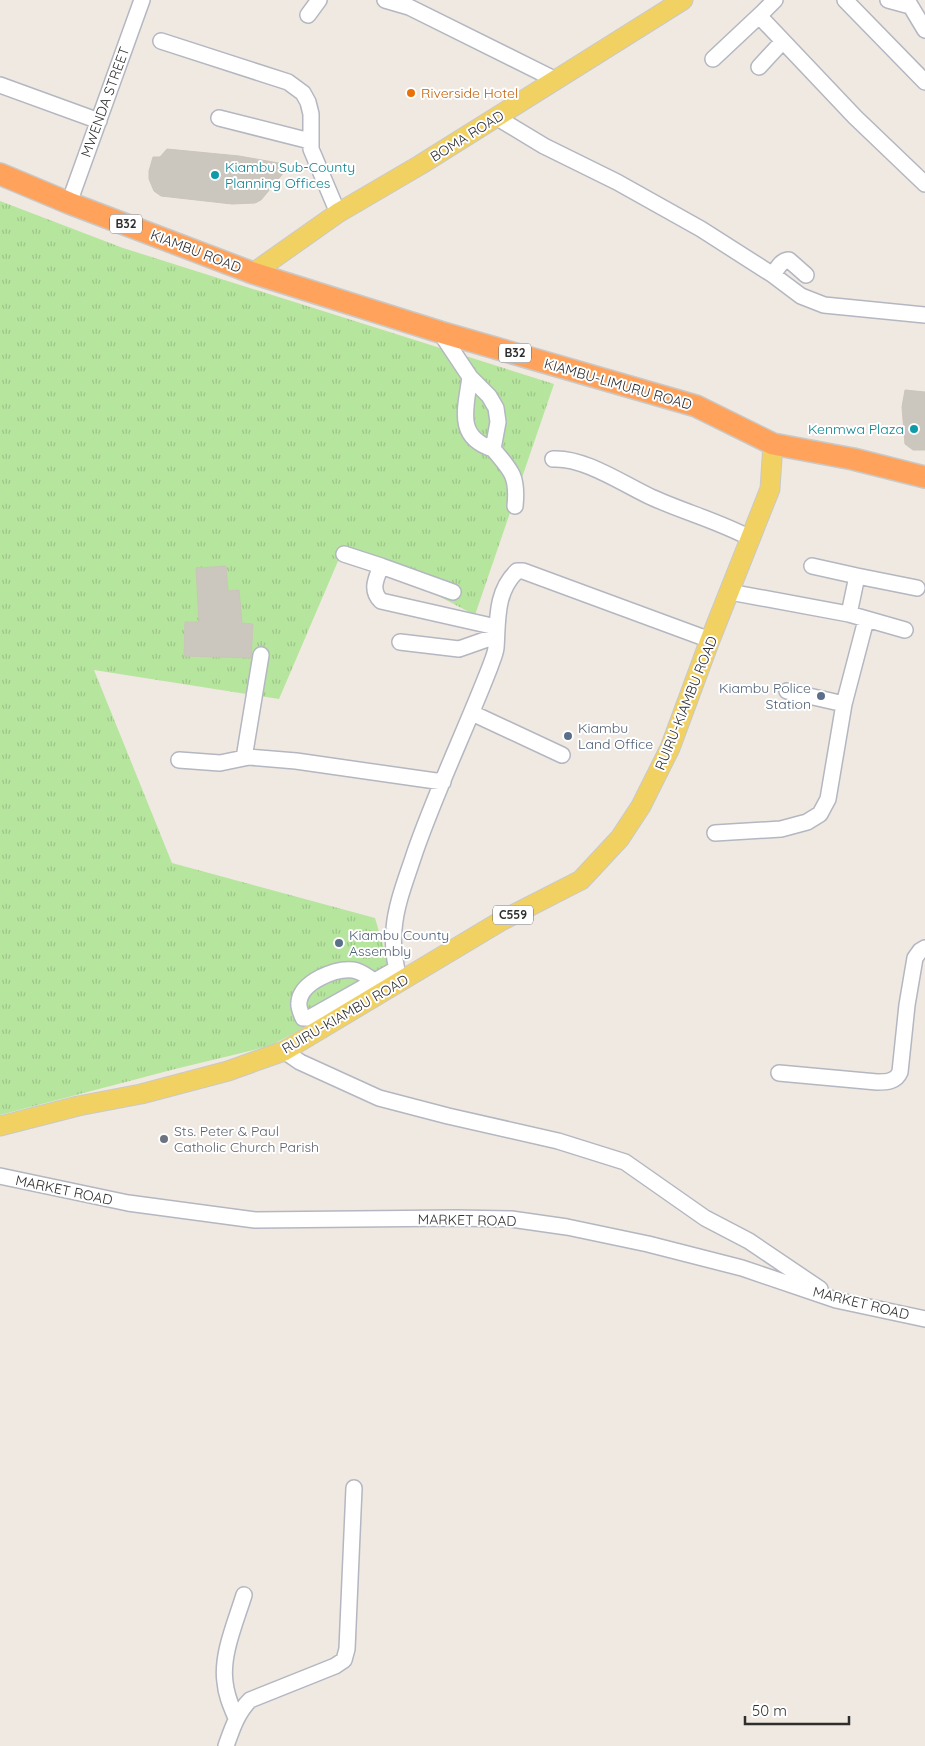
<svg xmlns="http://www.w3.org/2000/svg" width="925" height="1746" viewBox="0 0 925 1746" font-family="Quicksand,sans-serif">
<defs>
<pattern id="grass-tufts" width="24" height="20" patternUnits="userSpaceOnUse" patternTransform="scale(1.25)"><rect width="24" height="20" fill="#b6e59e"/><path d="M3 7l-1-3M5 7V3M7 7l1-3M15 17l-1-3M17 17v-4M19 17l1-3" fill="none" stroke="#9dc588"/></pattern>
</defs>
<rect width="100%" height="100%" fill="#efe9e1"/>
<path fill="url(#grass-tufts)" d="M0 201 123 248 554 384 475 615 344 547 279 699 94 670 172 863 375 918 393 979 270 1046 175 1069 0 1115Z"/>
<path fill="#cbc7bf" stroke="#cbc5ba" d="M167 149 239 156 290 165 261 200 255 203 232 204 161 196 154 191 149 179V171L153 157H160Z
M905 390 925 392V450H913L905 444 902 407Z
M226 566 228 591 239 590 242 623 253 624 251 658 184 656 185 622H199L196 568Z"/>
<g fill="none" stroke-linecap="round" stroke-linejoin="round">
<defs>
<path id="minor" d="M385 0 409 7 556 80
M775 0 762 13 763 20 855 117 925 184
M845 0 925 82
M888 0 910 6
M907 0 925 30
M308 15 319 0
M161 41 288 82 303 93 308 102 311 114V149L338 213
M713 59 762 13
M759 67 783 41
M0 85 99 121
M496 117 544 146 617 182 701 229 773 275 801 296 824 305 925 315
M219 118 310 141
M69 203 142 0
M773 275C777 269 781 260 789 260L806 275
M440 332 470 377 489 396 496 408 498 422 493 449C512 471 518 477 515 506
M470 377C466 408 455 437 493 449
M553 459C584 457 623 484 651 497 684 512 718 521 750 538
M344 554 381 566C376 579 370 590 381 601L496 627
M381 566 453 592
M812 566 857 576 849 614
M857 576 917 588
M730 592 849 614 905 630
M400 642 459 649 496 636
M787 691 844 704
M472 713 562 755
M244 758 261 655
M179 760 220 763 249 757 296 761 443 782
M715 833 781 829 807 822 820 814 828 799 844 704 866 620
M374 981C368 977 361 971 353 970 335 968 301 982 299 1002 298 1008 301 1013 303 1018H309L396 969
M400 982C395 965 392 947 394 929 396 903 407 877 415 852 437 789 466 729 490 667 492 661 495 655 496 648 498 621 495 592 517 571H523L710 640
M284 1051 300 1062 379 1098 448 1116 558 1141 625 1162 705 1218 749 1241 820 1289
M779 1073 877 1082C886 1082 896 1082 900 1072L907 1005 915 958 920 951 925 948
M0 1176 128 1203 255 1220 456 1218 511 1219 567 1227 648 1244 742 1268 836 1300 925 1319
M236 1718C231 1706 226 1695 225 1682 221 1655 236 1621 244 1595
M226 1746C232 1729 237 1713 250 1700L335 1666 344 1660 347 1649 354 1488"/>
<path id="major" d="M253 273 338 213 420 165 683 0
M0 1126 78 1106 141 1094 228 1071 284 1051 501 921 581 880 620 838 641 806 670 748 710 640 770 489 773 444"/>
<path id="highway" d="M0 174 69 203 253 273 440 332 696 406 773 444 853 459 925 477"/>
</defs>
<use href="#minor" stroke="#b4b7c1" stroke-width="18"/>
<use href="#major" stroke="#c9c9c9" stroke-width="21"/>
<use href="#highway" stroke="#c9c9c9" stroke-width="24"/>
<use href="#minor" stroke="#fff" stroke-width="15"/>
<use href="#major" stroke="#f2d163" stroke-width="19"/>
<use href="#highway" stroke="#ffa35c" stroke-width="21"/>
</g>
<circle fill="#e8710a" stroke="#fff" stroke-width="2" cx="411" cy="93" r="5"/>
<g fill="#0f9aa8" stroke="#fff" stroke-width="2">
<circle cx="215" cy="175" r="5"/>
<circle cx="914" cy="429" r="5"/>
</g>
<g fill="#5c6f8a" stroke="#fff" stroke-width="2">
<circle cx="821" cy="696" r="5"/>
<circle cx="568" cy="736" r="5"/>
<circle cx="339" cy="943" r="5"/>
</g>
<circle fill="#6b7280" stroke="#fff" stroke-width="2" cx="164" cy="1139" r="5"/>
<g text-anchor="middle" stroke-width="4" stroke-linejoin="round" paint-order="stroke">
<g fill="#fff" stroke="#6d6d6d" stroke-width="1">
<rect x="110" y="214.5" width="32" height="19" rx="4"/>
<rect x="499" y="343.5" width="32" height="19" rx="4"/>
<rect x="493" y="905.5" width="40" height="19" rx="4"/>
</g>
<g font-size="12" font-weight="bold" fill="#2e2e2e">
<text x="126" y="228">B32</text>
<text x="515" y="357">B32</text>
<text x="513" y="919">C559</text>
</g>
<g font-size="14" fill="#c56008" stroke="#fff" text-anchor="start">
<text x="421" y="98">Riverside Hotel</text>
</g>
<g font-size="14" fill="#2e2e2e" stroke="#fff">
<text transform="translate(105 102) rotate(-70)" y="5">MWENDA STREET</text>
<text transform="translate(467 136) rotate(-32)" y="5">BOMA ROAD</text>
<text transform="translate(196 251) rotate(21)" y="5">KIAMBU ROAD</text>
<text transform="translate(618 384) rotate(16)" y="5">KIAMBU-LIMURU ROAD</text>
<text transform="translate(686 703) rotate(-68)" y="5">RUIRU-KIAMBU ROAD</text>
<text transform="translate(345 1014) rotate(-30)" y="5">RUIRU-KIAMBU ROAD</text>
<text transform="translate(64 1190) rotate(12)" y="5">MARKET ROAD</text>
<text transform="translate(467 1220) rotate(1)" y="5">MARKET ROAD</text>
<text transform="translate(861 1303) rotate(14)" y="5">MARKET ROAD</text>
</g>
<g font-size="14" fill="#0d838f" stroke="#fff" text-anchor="start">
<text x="225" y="172">Kiambu Sub-County<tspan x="225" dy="16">Planning Offices</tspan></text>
<text x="904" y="434" text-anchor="end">Kenmwa Plaza</text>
</g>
<g font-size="14" fill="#4e5e75" stroke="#fff" text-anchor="start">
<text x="811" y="693" text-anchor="end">Kiambu Police<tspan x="811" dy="16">Station</tspan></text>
<text x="578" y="733">Kiambu<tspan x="578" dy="16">Land Office</tspan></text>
<text x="349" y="940">Kiambu County<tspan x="349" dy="16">Assembly</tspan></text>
</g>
<g font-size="14" fill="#5b616d" stroke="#fff" text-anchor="start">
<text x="174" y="1136">Sts. Peter &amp; Paul<tspan x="174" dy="16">Catholic Church Parish</tspan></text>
</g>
</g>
<path d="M745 1716v8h104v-8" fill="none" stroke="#2e2e2e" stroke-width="2.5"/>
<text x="752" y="1716" font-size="15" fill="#2e2e2e" stroke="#ffffff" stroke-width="4" paint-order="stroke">50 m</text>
</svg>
